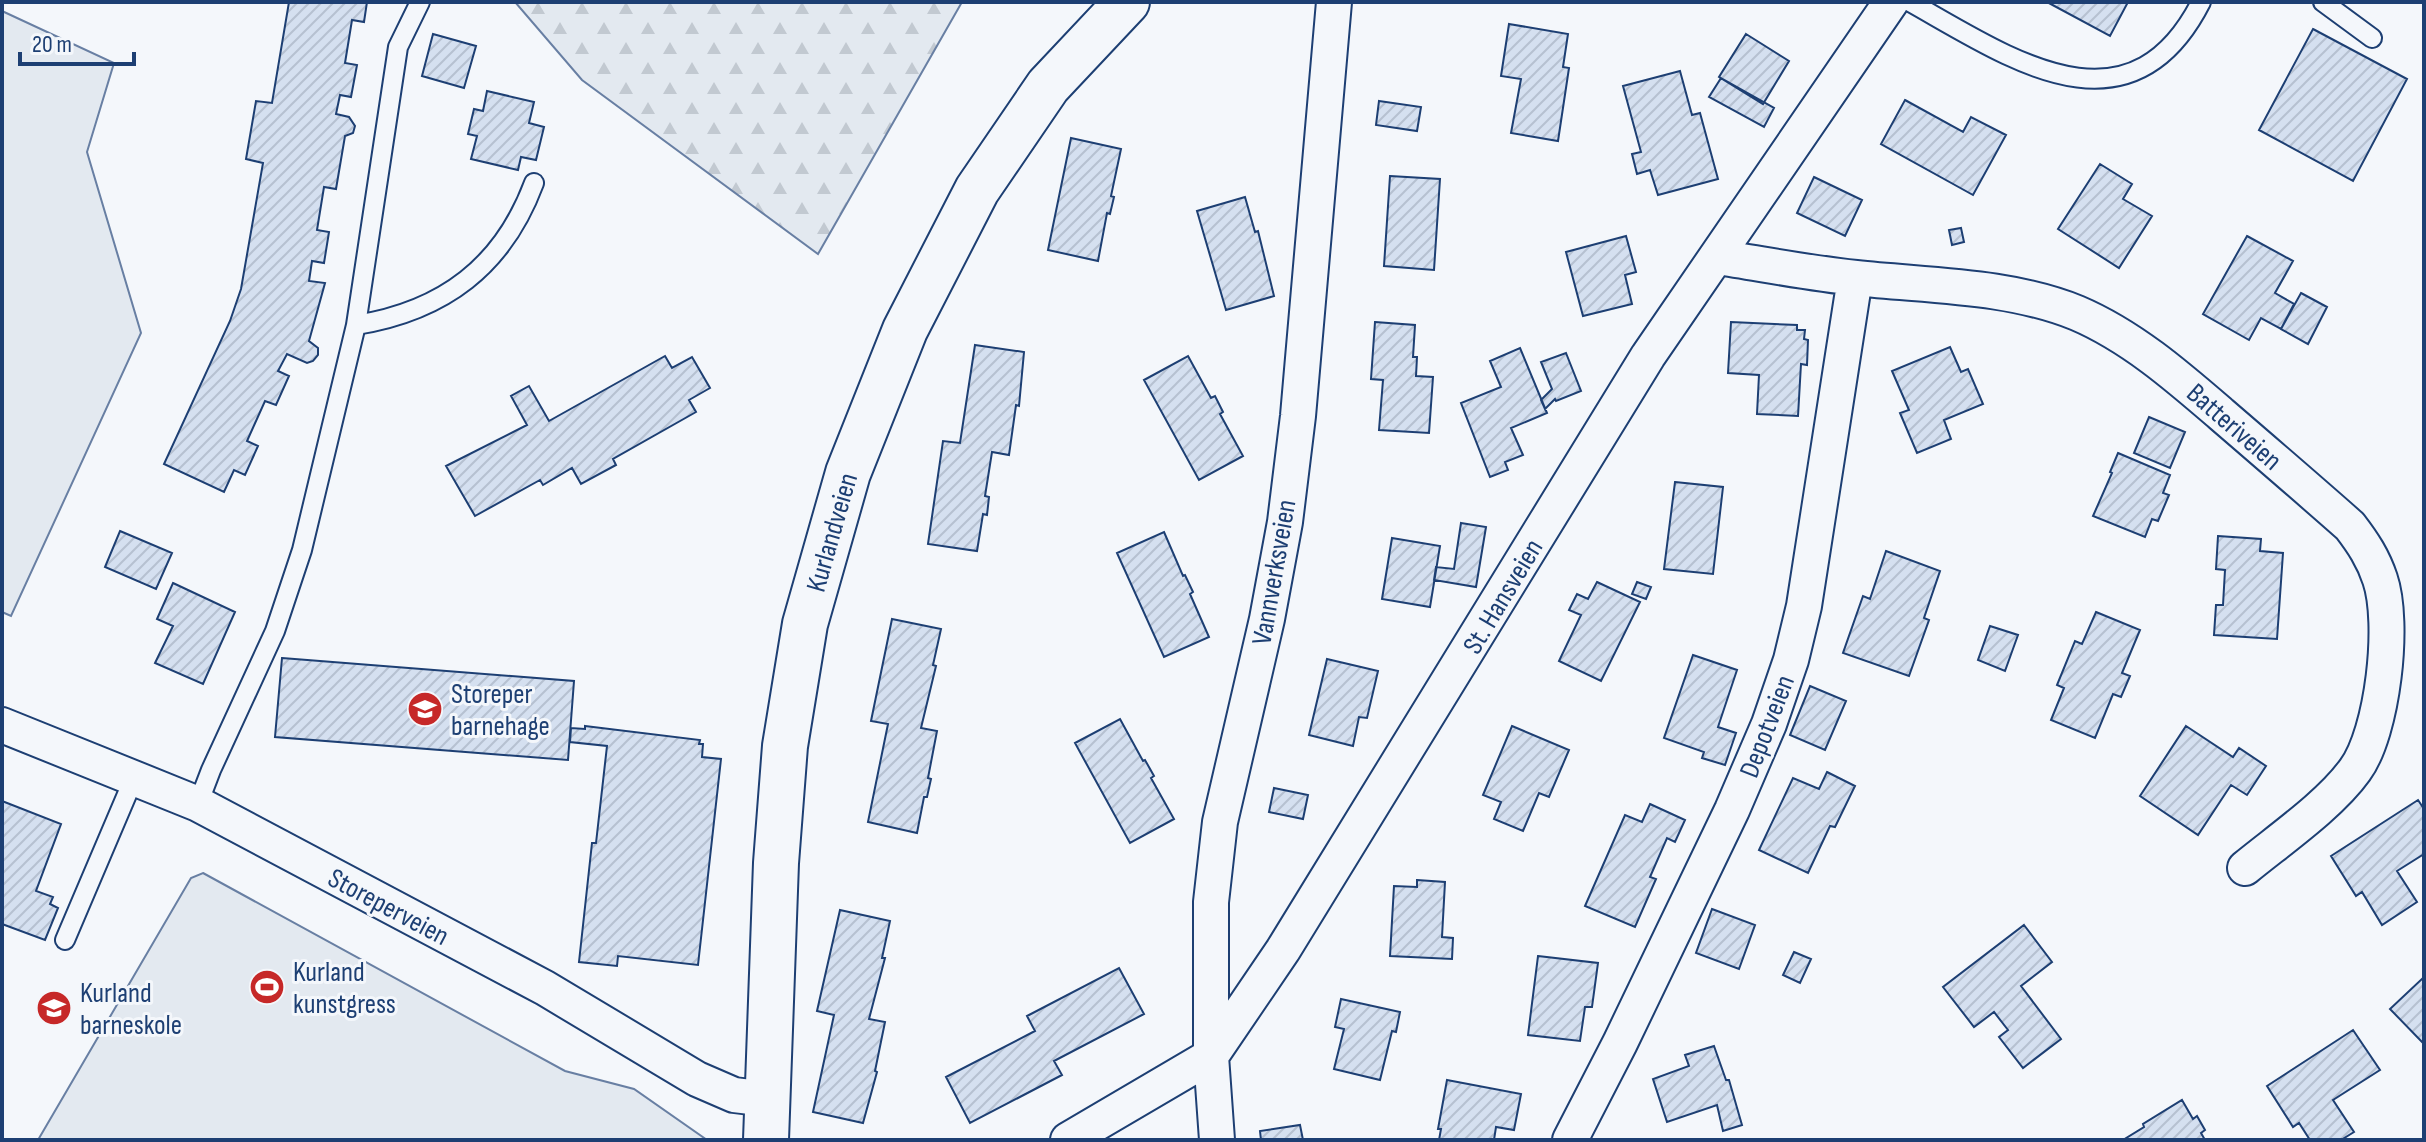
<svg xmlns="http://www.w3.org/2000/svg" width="2426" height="1142" viewBox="0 0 2426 1142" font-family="'Sofia Sans Condensed',sans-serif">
<defs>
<pattern id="forest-firs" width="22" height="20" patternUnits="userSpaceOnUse" patternTransform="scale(2)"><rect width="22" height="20" fill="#e3e9f0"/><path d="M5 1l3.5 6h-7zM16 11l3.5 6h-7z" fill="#c2c9d1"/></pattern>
<pattern id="building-hatch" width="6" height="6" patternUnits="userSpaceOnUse" patternTransform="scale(2)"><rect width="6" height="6" fill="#d5e0f0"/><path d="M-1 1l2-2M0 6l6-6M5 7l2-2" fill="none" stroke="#b6c1d1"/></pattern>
</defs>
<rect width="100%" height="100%" fill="#f4f7fb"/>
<path fill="url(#forest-firs)" stroke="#687fa3" stroke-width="2" d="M515 2H962L818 254 582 80Z"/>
<path fill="#e3e9f0" stroke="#687fa3" stroke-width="2" d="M2 11 114 63 87 152 141 333 11 616 2 612Z
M203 873 565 1071 634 1089 707 1140H38L191 878Z"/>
<path fill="url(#building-hatch)" stroke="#1d3f73" stroke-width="2" d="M289 2H367L364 22 352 20 345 63 357 65 351 97 340 95 336 114 349 117 355 126 353 133 345 136 336 189 324 187 317 230 329 232 324 263 312 261 309 281 325 283 309 341 318 348V355L313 361 307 363 287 354 278 371 289 376 276 405 265 401 247 441 258 446 245 475 234 470 224 492 164 464 230 321 241 289 263 163 246 159 256 101 272 103Z
M2047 2H2128L2110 36Z
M1509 24 1568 34 1563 67 1569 68 1558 141 1511 133 1521 79 1501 76Z
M2313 29 2407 79 2353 181 2259 130Z
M433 34 476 46 464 88 422 76Z
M1746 34 1789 61 1763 104 1719 77Z
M1680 71 1692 115 1700 113 1718 179 1658 195 1650 170 1637 174 1632 154 1641 152 1623 86Z
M1721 78 1774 108 1764 127 1709 97Z
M487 91 534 102 529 123 544 127 536 160 521 157 518 170 471 159 477 136 468 134 474 109 483 111Z
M1905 100 1963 132 1971 117 2006 135 1973 195 1881 144Z
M1379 101 1421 107 1417 131 1376 125Z
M1071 138 1121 149 1111 196 1114 197 1110 214 1107 213 1098 261 1048 250Z
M2100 164 2132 184 2123 199 2152 216 2119 268 2058 229Z
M1390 176 1440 179 1434 270 1384 266Z
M1814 177 1862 200 1845 236 1797 213Z
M1245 197 1255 232 1258 231 1274 296 1226 310 1197 211Z
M1961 228 1964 242 1952 245 1949 230Z
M1626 236 1636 272 1625 275 1632 304 1583 316 1566 252Z
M2247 236 2293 261 2275 293 2294 304 2281 329 2261 318 2249 340 2203 314Z
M2301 293 2327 307 2308 344 2281 329Z
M1375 322 1415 325 1413 357H1417L1416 376 1433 377 1429 433 1379 430 1383 380 1371 379Z
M1731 322 1797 325V330H1805L1804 339 1808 340 1807 365 1801 364 1798 416 1757 414 1759 375 1728 373Z
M975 345 1024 352 1019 406 1016 405 1009 455 992 452 985 496 989 497 987 515 983 514 977 551 928 544 943 441 960 443Z
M1950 347 1961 372 1968 369 1983 404 1944 420 1951 439 1917 453 1900 413 1909 410 1892 371Z
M1520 348 1547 413 1511 428 1523 455 1505 462 1508 470 1490 477 1461 403 1501 387 1490 361Z
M1566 353 1581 391 1556 401 1555 399 1545 409 1541 400 1552 389 1541 362Z
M665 356 672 368 692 357 710 388 689 400 696 412 613 459 616 465 581 484 572 468 543 485 540 480 475 516 446 466 527 425 511 396 529 386 549 421Z
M1188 356 1211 398 1215 396 1223 412 1220 414 1243 456 1199 480 1144 380Z
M2149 417 2185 432 2170 468 2134 453Z
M2118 453 2170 475 2163 493 2169 495 2158 521 2152 519 2145 537 2093 516 2112 473 2110 472Z
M1675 482 1723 487 1713 574 1664 569Z
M1461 523 1486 527 1476 587 1434 580 1436 567 1454 569Z
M120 531 172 553 156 589 105 567Z
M1164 532 1183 576 1185 575 1193 592 1190 594 1209 637 1164 657 1117 553Z
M2218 536 2261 539 2260 551 2283 553 2277 639 2214 635 2216 605H2223L2225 570 2216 569Z
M1392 538 1440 546 1430 607 1382 599Z
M1886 551 1940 571 1924 618 1929 620 1909 676 1843 653 1863 596 1870 599Z
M1597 582 1640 602 1601 681 1559 661 1581 615 1569 610 1577 594 1588 599Z
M1637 582 1651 587 1646 599 1632 594Z
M173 583 235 612 203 684 155 663 173 626 157 619Z
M2096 612 2140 630 2122 673 2130 676 2121 697 2113 694 2095 738 2051 720 2064 688 2057 685 2075 641 2082 644Z
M892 619 941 629 933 665 936 666 921 728 937 731 928 778 931 779 927 797H924L917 833 868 822 888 724 871 721Z
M1990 626 2018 635 2005 671 1978 660Z
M1693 655 1737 670 1718 727 1736 733 1725 765 1702 758 1704 752 1664 738Z
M282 658 574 681 568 760 275 737Z
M1327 659 1378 671 1367 718 1359 717 1353 746 1309 735Z
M1810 686 1846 701 1825 750 1790 735Z
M1120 719 1143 761 1145 760 1154 776 1151 778 1174 819 1130 843 1075 743Z
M585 726 700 740 699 744H703L702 757 721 759 698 965 618 956 617 966 579 962 592 843H596L607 746 570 742 571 728 585 729Z
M1512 726 1569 750 1549 797 1539 793 1523 831 1494 819 1501 802 1483 795Z
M2186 726 2233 757 2239 748 2266 766 2247 795 2231 785 2198 835 2140 796Z
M1827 772 1855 786 1835 827 1830 826 1808 873 1759 850 1793 778 1819 789Z
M1274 788 1308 795 1303 819 1269 812Z
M2418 800 2424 809V854L2397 871 2417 902 2382 925 2362 892 2356 896 2331 856Z
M2 801 61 824 36 891 53 897 50 904 58 908 45 940 2 924Z
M1650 804 1685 820 1675 842 1667 838 1650 877 1656 879 1635 927 1585 906 1625 815 1642 822Z
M1417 880 1445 882 1442 937 1453 938 1452 959 1390 956 1394 886 1417 887Z
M1712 909 1755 925 1739 969 1696 953Z
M840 910 890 921 882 958H885L869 1019 885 1022 875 1071 877 1072 863 1123 813 1112 834 1015 817 1011Z
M2024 925 2052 962 2021 986 2061 1039 2023 1068 1999 1037 2008 1030 1994 1012 1974 1027 1943 987Z
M1794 952 1811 959 1800 983 1783 975Z
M1538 956 1598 963 1592 1007H1585L1580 1041 1528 1035Z
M1119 968 1144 1014 1054 1061 1062 1075 970 1123 946 1077 1035 1031 1027 1016Z
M2424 977V1044L2390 1009Z
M1341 999 1400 1012 1396 1032 1392 1031 1380 1080 1334 1069 1344 1029 1335 1027Z
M2353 1030 2380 1070 2333 1100 2354 1132 2341 1140H2310L2299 1123 2293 1127 2267 1086Z
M1714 1046 1726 1080H1729L1742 1125 1723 1131 1717 1105 1667 1122 1653 1079 1689 1066 1685 1055Z
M1447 1080 1521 1094 1514 1130 1496 1127 1494 1140H1439L1441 1129H1438Z
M2182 1100 2193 1119 2197 1116 2205 1130 2201 1133 2205 1140H2123L2144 1127 2143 1124Z
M1300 1125 1303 1140H1261L1260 1131Z"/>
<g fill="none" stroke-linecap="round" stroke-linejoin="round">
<defs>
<path id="lane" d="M1910 2C2008 57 2129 143 2201 2
M2323 2 2372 38
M356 325C444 311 503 266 534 183
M198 804 211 770 275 631 302 550 356 325 398 47 420 2
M65 940 134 778"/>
<path id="street" d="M1717 257C1763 264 1809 273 1856 278 1929 286 2008 285 2077 313 2131 336 2177 376 2221 414 2264 451 2307 488 2350 526 2363 543 2373 558 2380 579 2395 623 2383 732 2355 770 2330 805 2279 840 2245 868
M2 725 198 804 545 988 697 1079 734 1095 768 1099
M1068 1140 1211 1056 1283 950 1648 356 1891 2
M1217 1140 1211 1056V902L1220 822 1267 619 1285 522 1298 416 1334 2
M1570 1140 1620 1043 1732 810 1769 724 1791 660 1804 606 1855 278"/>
<path id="secondary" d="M766 1140 776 863 785 746 805 624 848 473 905 330 977 190 1048 86 1127 2"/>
</defs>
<use href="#lane" stroke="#1d3f73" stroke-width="22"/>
<use href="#street" stroke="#1d3f73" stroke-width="38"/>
<use href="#secondary" stroke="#1d3f73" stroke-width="48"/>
<use href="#lane" stroke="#f4f7fb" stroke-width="18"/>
<use href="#street" stroke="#f4f7fb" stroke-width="34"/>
<use href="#secondary" stroke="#f4f7fb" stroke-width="44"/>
</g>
<defs>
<symbol id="school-disc" viewBox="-11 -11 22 22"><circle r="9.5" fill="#c62828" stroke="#f4f7fb"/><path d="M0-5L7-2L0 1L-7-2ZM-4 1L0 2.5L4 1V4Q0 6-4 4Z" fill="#fff"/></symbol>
<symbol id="stadium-disc" viewBox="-11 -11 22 22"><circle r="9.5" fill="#c62828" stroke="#f4f7fb"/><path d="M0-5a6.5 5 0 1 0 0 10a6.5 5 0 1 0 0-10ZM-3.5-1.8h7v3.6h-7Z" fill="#fff"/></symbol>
</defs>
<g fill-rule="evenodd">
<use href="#school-disc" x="405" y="689" width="40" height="40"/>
<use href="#stadium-disc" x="247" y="967" width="40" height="40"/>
<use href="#school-disc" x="34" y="988" width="40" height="40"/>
</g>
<g text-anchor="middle" stroke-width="6" stroke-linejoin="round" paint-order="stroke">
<g font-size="28" fill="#1d3f73" stroke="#f4f7fb">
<text transform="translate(2235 426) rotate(41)" y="10">Batteriveien</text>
<text transform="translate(831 532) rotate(-74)" y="10">Kurlandveien</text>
<text transform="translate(1273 572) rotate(-80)" y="10">Vannverksveien</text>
<text transform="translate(1502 596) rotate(-59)" y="10">St. Hansveien</text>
<text transform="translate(1766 726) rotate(-69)" y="10">Depotveien</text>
<text transform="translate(389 906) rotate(28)" y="10">Storeperveien</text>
</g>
<g font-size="28" fill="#1d3f73" stroke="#f4f7fb" text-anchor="start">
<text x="451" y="703">Storeper<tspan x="451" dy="32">barnehage</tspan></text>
<text x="293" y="981">Kurland<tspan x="293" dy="32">kunstgress</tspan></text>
<text x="80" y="1002">Kurland<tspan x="80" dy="32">barneskole</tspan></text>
</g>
</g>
<rect width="2426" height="1142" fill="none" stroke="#1d3f73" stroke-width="8"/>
<path d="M20 52v12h114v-12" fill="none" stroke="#1d3f73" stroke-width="4"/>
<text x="32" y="52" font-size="24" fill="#1d3f73" stroke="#f4f7fb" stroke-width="6" paint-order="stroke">20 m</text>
</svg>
